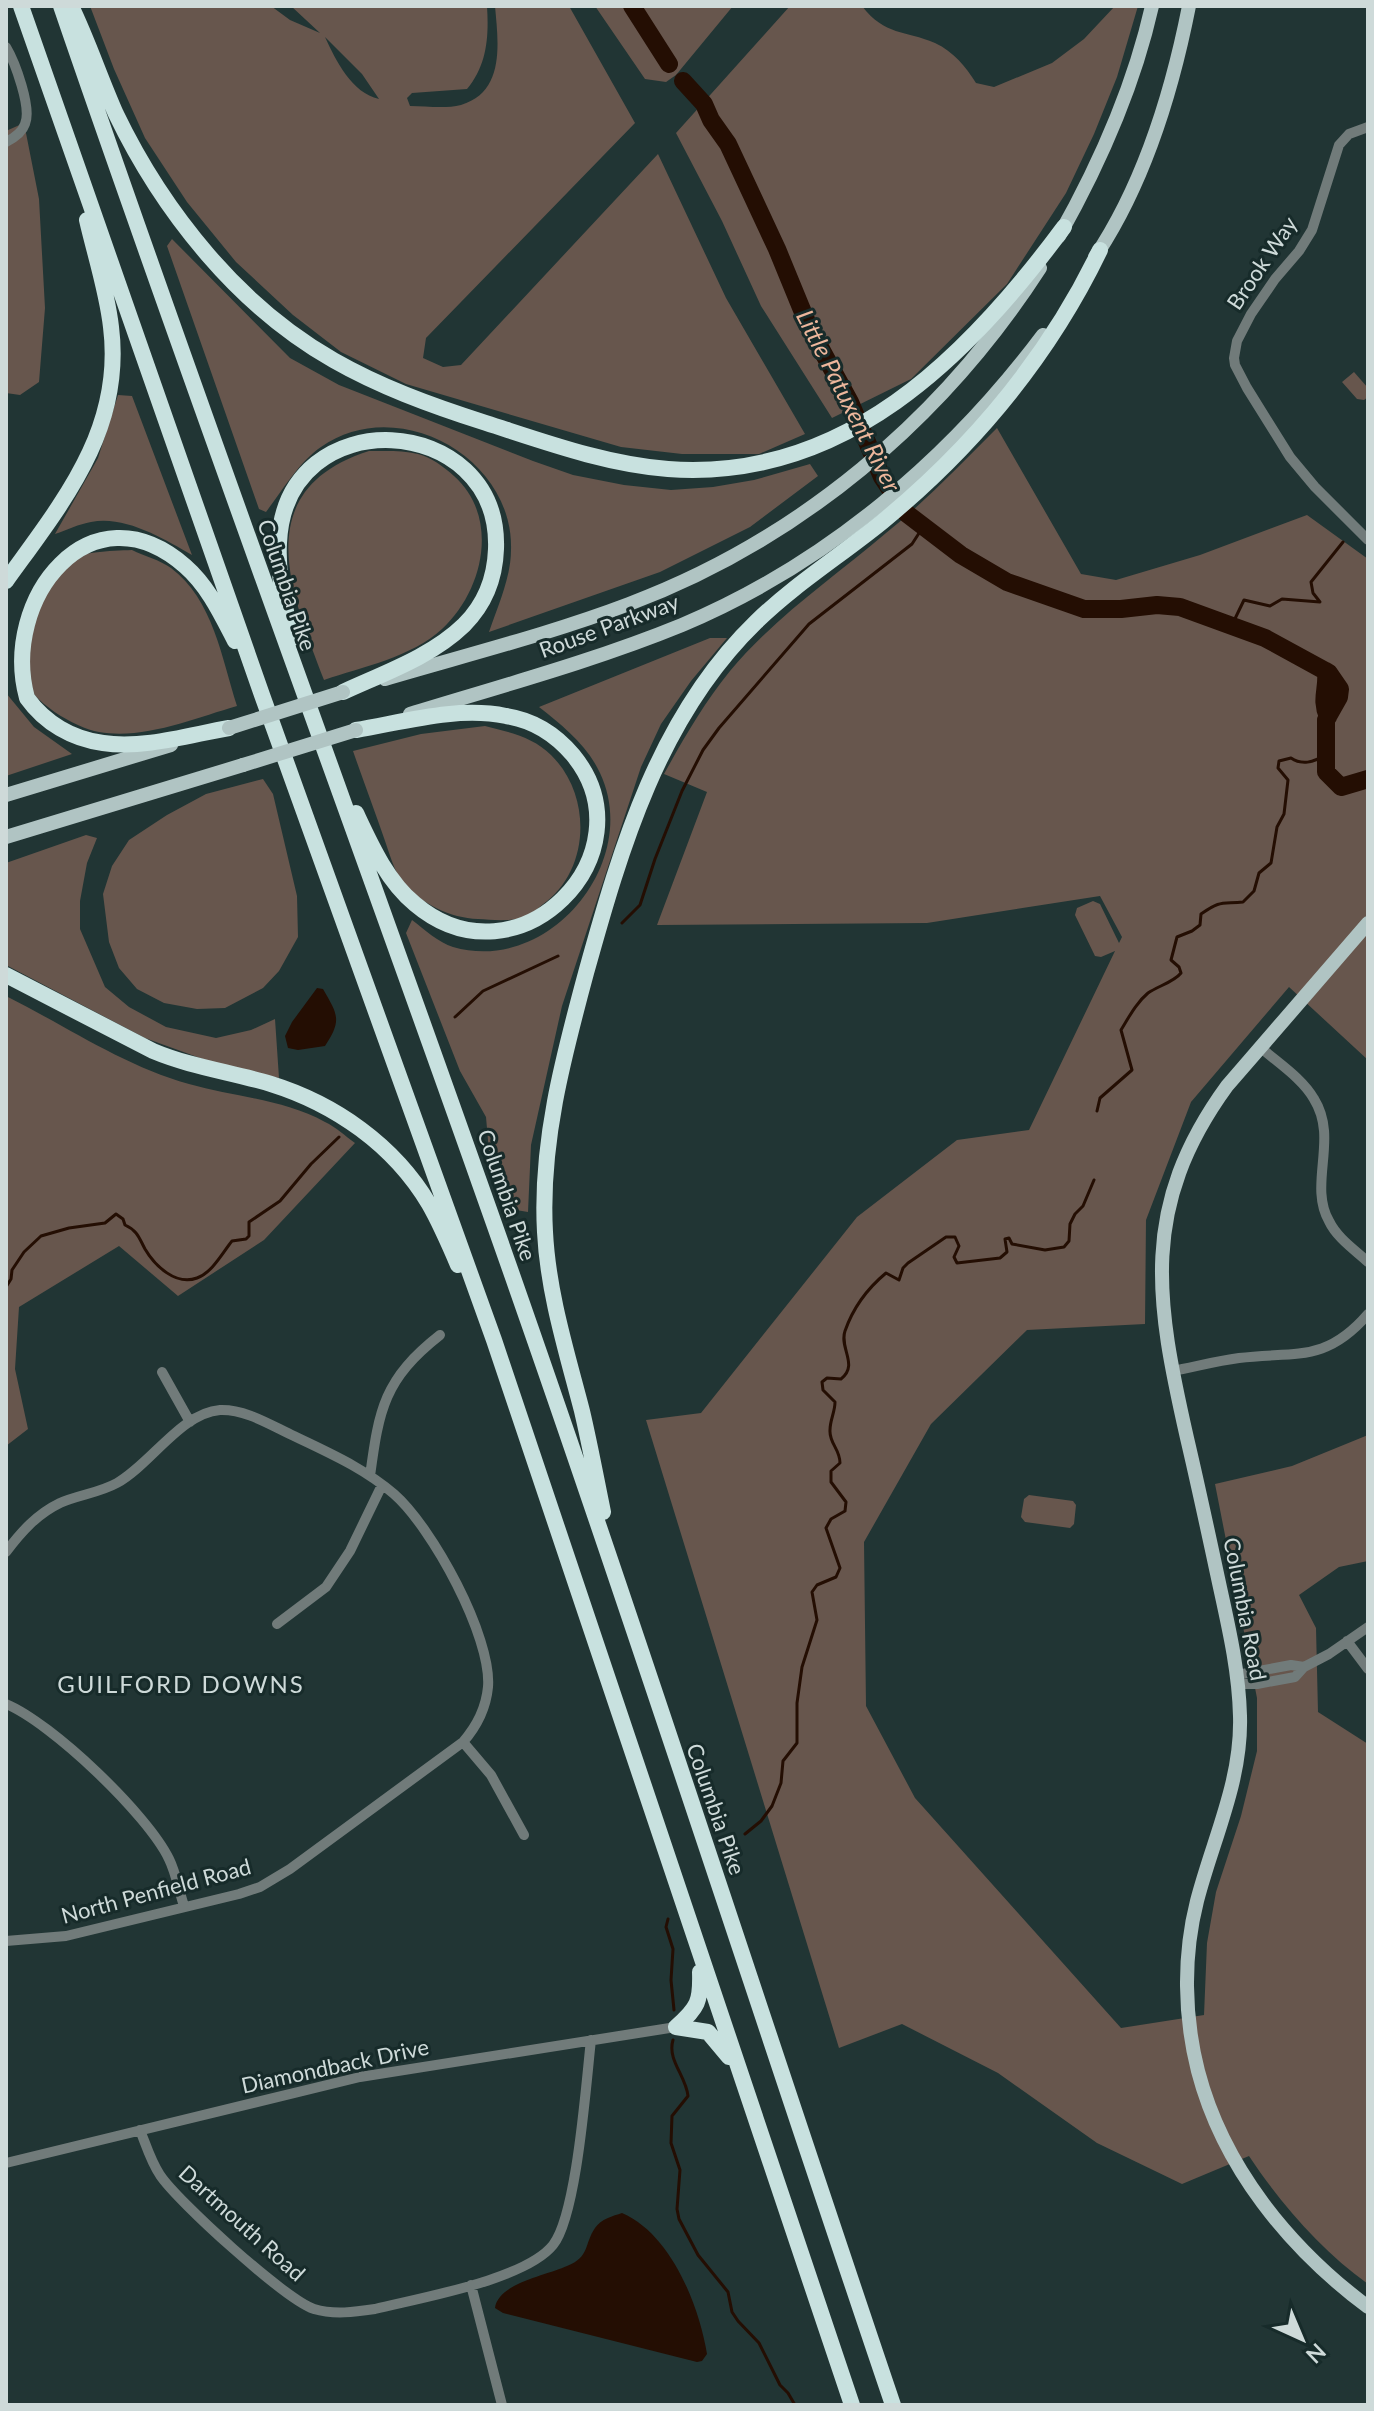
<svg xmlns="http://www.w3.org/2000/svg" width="1374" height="2411" viewBox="0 0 1374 2411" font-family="Lato,sans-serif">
<rect width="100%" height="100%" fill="#213534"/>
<path fill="#67564d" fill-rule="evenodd" d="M90 6H271L290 20 320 33 291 6H487C489 37 487 65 467 89L412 93 407 98 410 106C426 106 445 109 461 105 506 92 498 41 495 6H569L635 123 426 338 423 358 443 367 461 365 658 154 726 298 805 434 759 454H682L621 447 406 384 341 352 293 315 236 262 187 202 145 138 114 69ZM325 37 362 74 379 99C352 93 336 61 325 37Z
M595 6H733L676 75 666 82 645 79Z
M790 6H862C885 36 905 30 935 43 954 52 965 66 976 83L994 87 1052 63 1084 39 1115 6H1138L1117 77 1094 134 1066 193 1007 284 911 379 832 418 761 306 722 221 676 133Z
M24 123 39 199 45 308 39 382 20 395 6 393V131Z
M172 239 290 358 339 385 533 461 573 475 624 485 671 490 713 487 754 480 810 464 818 476 750 527 660 572 489 632C498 606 511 577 511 550 514 457 397 393 321 447 299 462 282 491 266 512L259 509 167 246Z
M1354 372 1368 388V397L1364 400 1357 399 1342 382Z
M118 395 132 396 192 555C164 539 125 515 91 522 79 524 67 530 55 534L98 458Z
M997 428 1081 574 1116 580 1200 555 1307 515 1368 559V1060L1289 987 1191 1102 1146 1220 1145 1324 1027 1330 931 1424 864 1542 866 1706 915 1798 1121 2028 1204 2015 1207 1943 1216 1892 1241 1816 1257 1751V1698L1215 1484 1292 1466 1368 1435V1561L1339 1567 1299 1595 1316 1628 1318 1712 1368 1744V2284C1322 2251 1280 2203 1249 2156L1182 2184 1097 2143 998 2073 902 2024 839 2048 646 1420 701 1413 857 1217 957 1140 1029 1130 1115 951 1101 957 1095 956 1075 915 1077 908 1093 901 1100 904 1119 943 1122 937 1100 896 927 923 657 925 707 792 664 774C684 738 704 703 730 671 775 617 833 578 886 533 926 501 961 464 997 428Z
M369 451C385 451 402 450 418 454 431 457 444 467 454 476 500 517 484 590 442 629 412 657 362 667 324 680 291 593 247 490 369 451Z
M132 550C144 556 160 560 171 568 213 599 222 659 237 706 195 718 144 740 99 732 75 728 30 701 23 676 22 671 25 613 27 608 29 601 54 568 60 564 78 551 111 551 132 550Z
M710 638H727L691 681 661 724 641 767 562 1006 531 1145 528 1212 510 1209 491 1175 486 1117 460 1071 406 933 412 920C424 929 439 943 453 947 549 975 642 862 600 773 587 745 563 726 539 707Z
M6 693 34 727 72 754 6 776Z
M485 726C509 732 533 737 551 755 593 796 590 872 542 905 537 909 532 914 527 916 513 922 493 920 478 919 450 918 422 904 403 883 394 871 389 852 384 838 374 809 363 780 353 751L421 734Z
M263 779 273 794 297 896 298 937 279 971 263 988 225 1008 197 1009 164 1003 137 989 119 968 109 942 103 894 112 866 129 840 167 815 206 794Z
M86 835 97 838 87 863 80 901V929L105 987 129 1007 166 1027 216 1038 251 1030 275 1019 279 1078 211 1062 145 1038 6 965V863Z
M6 996C66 1026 124 1066 189 1084 234 1097 283 1099 325 1122 336 1127 345 1136 355 1143L264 1240 178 1296 119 1246 19 1307 15 1369 28 1429 6 1446Z
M1029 1495 1073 1501 1076 1505 1074 1524 1070 1528 1025 1522 1021 1517 1024 1499Z"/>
<path fill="#240e03" d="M317 988 323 989C338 1015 342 1020 325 1046L298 1050 288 1048 285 1036 292 1022Z
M622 2213C671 2234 699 2305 707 2354L702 2361 697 2362 503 2313 495 2308C498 2283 548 2275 567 2266 590 2257 584 2244 595 2228 601 2219 613 2216 622 2213Z"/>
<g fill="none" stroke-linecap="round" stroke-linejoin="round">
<path stroke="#240e03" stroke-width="3" d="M1231 627 1244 600 1270 606 1282 599 1320 602 1313 593 1311 582 1343 542
M622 923 640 905 655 859 682 791 703 750 719 728 809 624 912 544 923 527
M455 1017 483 991 558 956
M1097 1111 1100 1098 1132 1070 1121 1030C1129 1017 1136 1003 1148 993 1158 986 1174 982 1181 973L1179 967 1171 960 1177 937 1192 931 1200 925 1201 914C1221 900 1221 904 1243 902L1254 891 1259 873 1271 863 1277 827 1284 814 1288 780 1278 768 1279 761 1291 758C1301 765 1314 763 1324 755
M6 1287 11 1279 12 1270 24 1252 41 1236 69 1228 105 1223 116 1214 123 1219 125 1225C138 1231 139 1238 145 1249 155 1266 176 1286 197 1278 212 1273 223 1252 232 1241L246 1239 249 1236V1222L280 1201 311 1164 339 1137
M745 1834 761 1821 772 1806 781 1783 783 1761 797 1743V1703L802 1667 817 1620 812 1592 817 1585 836 1577 840 1568 826 1528 831 1519 845 1511 846 1502 831 1482V1471L840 1463C840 1449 829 1443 830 1430 830 1420 835 1412 835 1402L823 1390 822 1382 827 1378 841 1379C859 1365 839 1348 845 1331 853 1308 868 1288 886 1273L899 1280 903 1268 908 1263 946 1237H955L959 1246 954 1257 957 1263 1000 1258 1007 1252 1005 1239 1009 1238 1012 1244 1045 1250 1064 1247 1069 1241 1070 1224 1075 1214 1083 1206 1094 1180
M668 1919 666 1927 673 1949 671 1980 674 2010
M673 2040C667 2060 686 2076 688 2096L672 2116 671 2143 680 2170 677 2209 679 2219 698 2255 728 2292 732 2312 738 2321 759 2343 780 2385 788 2393 795 2405"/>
<path stroke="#240e03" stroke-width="18" d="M632 6 669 64
M683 81 704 104 711 120 728 144 777 249 809 327 850 402 882 477 906 513 961 555 1007 582 1084 609H1121L1157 605 1180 607 1265 638 1329 673 1340 689 1339 697 1326 720V772L1341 787 1368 779
M1326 671C1328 690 1320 698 1328 717"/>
<path stroke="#717b7a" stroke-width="10" d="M6 47C15 62 32 108 25 124 22 133 14 138 6 142
M1368 127 1349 134 1339 145 1312 230 1299 251 1275 279 1251 314 1237 341 1234 358 1235 365 1247 388 1290 457 1315 487 1368 540
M1260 1047C1278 1063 1302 1078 1314 1099 1339 1139 1308 1184 1329 1221 1337 1238 1355 1250 1368 1262
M1172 1371C1194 1367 1216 1361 1239 1358 1294 1351 1325 1364 1368 1314
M162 1372 190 1422
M370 1476C379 1409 384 1379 440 1335
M6 1552C21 1532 37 1514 60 1503 78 1495 99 1493 117 1483 151 1464 181 1413 220 1410 246 1409 272 1426 294 1436 329 1453 364 1468 394 1494 432 1527 492 1637 488 1687 486 1708 477 1726 463 1742L290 1869 260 1887 239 1894 66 1936 6 1941
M277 1624 326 1587 350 1551 382 1485
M1347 1641 1368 1669
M1237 1675 1291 1665 1304 1667
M1238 1684H1257L1295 1677 1304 1667 1329 1654 1368 1627
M6 1704C52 1723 148 1815 169 1859 176 1873 179 1891 184 1906
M463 1742 491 1775 524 1835
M140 2130C146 2145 151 2162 160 2175 177 2201 286 2300 314 2309 334 2315 355 2312 375 2309 419 2298 525 2280 553 2245 577 2215 586 2083 591 2040
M6 2163 360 2077 676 2027
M471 2285 502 2405"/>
<path stroke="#b0c4c3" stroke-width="14" d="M1059 236C1099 165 1134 86 1152 6
M1095 257C1144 184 1172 92 1189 6
M385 679C466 655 550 634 629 604 799 540 942 420 1040 268
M410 714C501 686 594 661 682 625 827 564 950 459 1043 335
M6 795 171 745
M6 837 243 765
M1368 923 1227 1086C1139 1207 1156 1301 1187 1438 1199 1489 1210 1541 1221 1592 1230 1633 1239 1674 1240 1716 1242 1781 1213 1839 1197 1901 1183 1956 1184 2016 1198 2071 1223 2167 1289 2248 1368 2307"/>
<path stroke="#c8e1df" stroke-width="16" d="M21 6 262 695 494 1340 852 2405
M61 6C196 400 341 791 480 1184 624 1589 755 1998 893 2405
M71 6C88 41 100 78 116 114 140 164 171 212 208 255 289 349 370 386 486 423 545 442 605 464 668 469 844 482 967 358 1064 227
M6 581C62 503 124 430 111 327 107 291 95 255 87 220
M291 639C286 607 277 575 279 543 285 398 501 412 496 549 495 578 485 604 464 625 431 657 384 673 343 692
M229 728C189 735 144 749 103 743 72 739 45 723 27 698 0 599 91 484 185 566 208 586 221 614 235 641
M356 813C371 845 387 881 415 904 518 991 653 853 573 755 556 735 533 720 506 716 457 706 404 722 356 730
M6 975 153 1051C191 1067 231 1072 271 1084 335 1104 394 1145 429 1204 440 1223 449 1244 458 1265
M603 1512C596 1478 590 1445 582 1411 567 1353 548 1293 545 1232 540 1144 563 1058 586 973 621 847 659 716 756 622 795 584 840 556 882 522 973 447 1049 356 1100 250
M676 2027C698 2008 701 2001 700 1972
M676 2027 708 2032 729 2057"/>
<path stroke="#b0c4c3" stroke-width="14" d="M229 728 343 692
M243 765 356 730"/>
</g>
<g text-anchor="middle" stroke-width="6" stroke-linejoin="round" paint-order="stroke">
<g font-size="22" fill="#cedad9" stroke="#172b2a">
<text transform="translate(1262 263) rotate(-56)" y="8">Brook Way</text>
<text transform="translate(287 585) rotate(71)" y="8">Columbia Pike</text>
<text transform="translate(609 626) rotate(-20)" y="8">Rouse Parkway</text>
<text transform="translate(507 1195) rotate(71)" y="8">Columbia Pike</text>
<text transform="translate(1245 1609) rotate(79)" y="8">Columbia Road</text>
<text transform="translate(716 1809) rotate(71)" y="8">Columbia Pike</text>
<text transform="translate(156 1891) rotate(-15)" y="8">North Penfield Road</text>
<text transform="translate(335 2066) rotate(-12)" y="8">Diamondback Drive</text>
<text transform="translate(242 2223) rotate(42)" y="8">Dartmouth Road</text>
</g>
<g font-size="24" font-style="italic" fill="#edb79c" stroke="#172b2a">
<text transform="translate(848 401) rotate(63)" y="8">Little Patuxent River</text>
</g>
<g font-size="24" letter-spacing="2" fill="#cedad9" stroke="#172b2a">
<text x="181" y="1693">GUILFORD DOWNS</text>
</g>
</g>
<rect width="1374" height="2411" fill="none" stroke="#cedad9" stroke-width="16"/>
<g transform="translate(1302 2339) rotate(136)" stroke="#172b2a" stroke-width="6" paint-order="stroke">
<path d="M0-6L14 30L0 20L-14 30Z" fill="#cedad9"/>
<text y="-12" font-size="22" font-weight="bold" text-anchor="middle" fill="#cedad9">N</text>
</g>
</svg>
